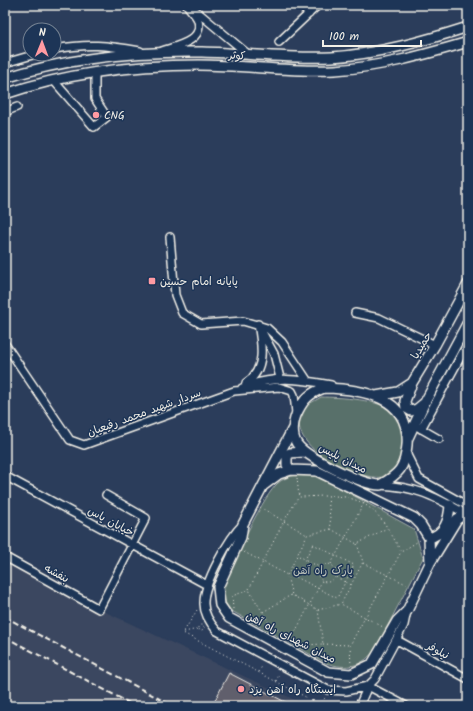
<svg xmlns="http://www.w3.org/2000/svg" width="473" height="711" viewBox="0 0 473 711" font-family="Kalam,'Playpen Sans Arabic',sans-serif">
<rect width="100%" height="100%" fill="#2b3d5b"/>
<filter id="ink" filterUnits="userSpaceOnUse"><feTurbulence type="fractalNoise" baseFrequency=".025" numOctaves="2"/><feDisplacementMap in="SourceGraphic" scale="8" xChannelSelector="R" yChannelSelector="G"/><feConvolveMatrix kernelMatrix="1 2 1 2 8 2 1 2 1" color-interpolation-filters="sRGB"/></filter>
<g filter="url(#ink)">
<path fill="#3b4760" d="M5 561 99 609 308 706H5Z"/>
<path fill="#596f6b" stroke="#a6b0aa" d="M321 397C338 397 382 399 394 413 404 423 404 440 402 453 401 462 398 472 389 476 360 486 271 440 308 405 311 402 317 400 321 397Z
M307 473 320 477 414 529 423 558 376 648C363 667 347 670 326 663L228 609C222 596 221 587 227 574 237 554 263 496 278 483 286 476 297 475 307 473Z"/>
<path fill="#615e6c" stroke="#f4f1e8" d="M229 673 293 706H212Z"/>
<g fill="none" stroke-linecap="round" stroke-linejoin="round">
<defs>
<path id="minor" d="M189 5 249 55
M300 5 309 14
M279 42 318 5
M54 49C89 43 106 45 140 51
M162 51C176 46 204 41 198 21 197 15 190 10 187 5
M5 63 36 54
M54 81 94 127 107 117 95 99V72
M5 112 17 107
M170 237 175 295 182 313 201 324 243 321 267 328 282 342 307 380
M355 313 379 318 435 345
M262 332 274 354 280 378
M5 344 70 440 84 445 234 391 279 387 292 391 294 395 296 413
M246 383C266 370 262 345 258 324
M242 388C272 375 300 379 331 385
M418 427 439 439
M421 429 468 343
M406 453 419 479 468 506
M5 476 207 585
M380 485C419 487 435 497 468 515
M243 524C229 538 203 583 204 604 204 614 210 623 217 631L328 690 346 691 368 686 375 679 404 625 407 611
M5 557 99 609 146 518 106 495
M397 640 468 679
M359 706 368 686 406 706"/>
<path id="major" d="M5 78C67 58 137 51 202 52 246 53 289 59 332 57 378 54 424 41 468 27
M5 94C67 73 134 65 199 65 244 65 290 72 335 70 381 67 424 55 468 42
M412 383 405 401 406 408 411 411 417 409 423 404
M324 388C361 389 411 396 407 445 405 468 399 474 380 485 363 485 307 458 297 444 291 435 293 420 298 411 304 399 310 393 324 388Z
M376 396 398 392 412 383 435 345 468 284
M293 428 243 524 241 537 218 587 220 605 229 618 328 672 351 674 372 664 397 621 407 611 430 563 457 519 466 514
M408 438 424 404 468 322
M304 452 290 453 287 457V465L291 470 317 471 414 518 421 525 429 538 430 563
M263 486 279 474 291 470
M429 538C445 534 449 520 450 505"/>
</defs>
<use href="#minor" stroke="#f4f1e8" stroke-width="10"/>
<use href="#major" stroke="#f4f1e8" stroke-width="12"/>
<path stroke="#f4f1e8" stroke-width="1" stroke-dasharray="1 3" stroke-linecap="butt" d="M297 478 299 497C313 497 336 494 349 498 377 505 389 529 401 552L420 540
M328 497 331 529 357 544 387 528
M260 507 307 535
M331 529 307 535 287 576 292 595 318 610 341 604
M313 544 354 565 337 598 296 577Z
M357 544 363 562 341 604 383 627
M244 552 263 562 284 521 298 498
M299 556 319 567
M363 563 410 586
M318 573a9 9 0 1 1 18 0a9 9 0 1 1-18 0Z
M331 564 364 503
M336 577 351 585
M249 589 263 562 287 575
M233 609 232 596 249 590 271 626 304 645 323 644 318 610
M197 610 183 633 323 706
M263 612 291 595
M198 628a3 3 0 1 1 6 0a3 3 0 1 1-6 0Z
M184 632 198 629
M290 642 322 581
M323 644 349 645
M351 666 350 645 401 552
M259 672 262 666
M276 681 279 675
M320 706 326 696
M341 706V702L344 701 346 703 345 706"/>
<use href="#minor" stroke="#1d3557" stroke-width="7"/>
<use href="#major" stroke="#1d3557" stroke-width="9"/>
<path stroke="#f4f1e8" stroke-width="2" stroke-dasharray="6 3" stroke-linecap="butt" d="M5 617 173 706
M5 637 135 706"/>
</g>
</g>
<g fill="#ff9aa2" stroke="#1d3557" stroke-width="1.5">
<circle cx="96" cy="115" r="4"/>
<rect x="148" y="277" width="8" height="8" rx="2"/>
<circle cx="241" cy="689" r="4"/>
</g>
<g text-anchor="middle" stroke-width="3" stroke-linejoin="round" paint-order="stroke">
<g font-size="11" fill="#f4f1e8" stroke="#1d3557">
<text transform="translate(237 55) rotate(3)" y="4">کوثر</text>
<text transform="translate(421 345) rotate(-59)" y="4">حمیدیا</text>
<text transform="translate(144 412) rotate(-20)" y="4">سردار شهید محمد رفیعیان</text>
<text transform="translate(343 458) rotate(27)" y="4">میدان پلیس</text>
<text transform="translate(111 521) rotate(28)" y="4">خیابان یاس</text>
<text transform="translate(57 573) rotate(29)" y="4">بنفشه</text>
<text transform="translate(291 637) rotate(27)" y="4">میدان شهدای راه آهن</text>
<text transform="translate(438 650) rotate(29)" y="4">نیلوفر</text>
</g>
<g font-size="11" fill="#f4f1e8" stroke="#1d3557" text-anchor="start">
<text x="104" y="119">CNG</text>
<text x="160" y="285">پایانه امام حسین</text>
<text x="249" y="693">ایستگاه راه آهن یزد</text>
</g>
<g font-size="11" fill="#bec4bc" stroke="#1d3557">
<text x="323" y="574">پارک راه آهن</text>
</g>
</g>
<rect width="473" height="711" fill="none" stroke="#1d3557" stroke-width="20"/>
<rect x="10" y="10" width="453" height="691" fill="none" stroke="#f4f1e8" stroke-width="1.5" filter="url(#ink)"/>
<g transform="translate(42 42) rotate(1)"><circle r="19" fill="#1d3557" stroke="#738091"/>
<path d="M0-3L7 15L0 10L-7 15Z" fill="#ff9aa2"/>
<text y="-6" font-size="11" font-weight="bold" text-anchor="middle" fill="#f4f1e8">N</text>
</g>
<path d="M323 40v6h98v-6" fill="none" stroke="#f4f1e8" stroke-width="2"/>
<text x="329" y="40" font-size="12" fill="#f4f1e8" stroke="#1d3557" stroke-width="3" paint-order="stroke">100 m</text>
</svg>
